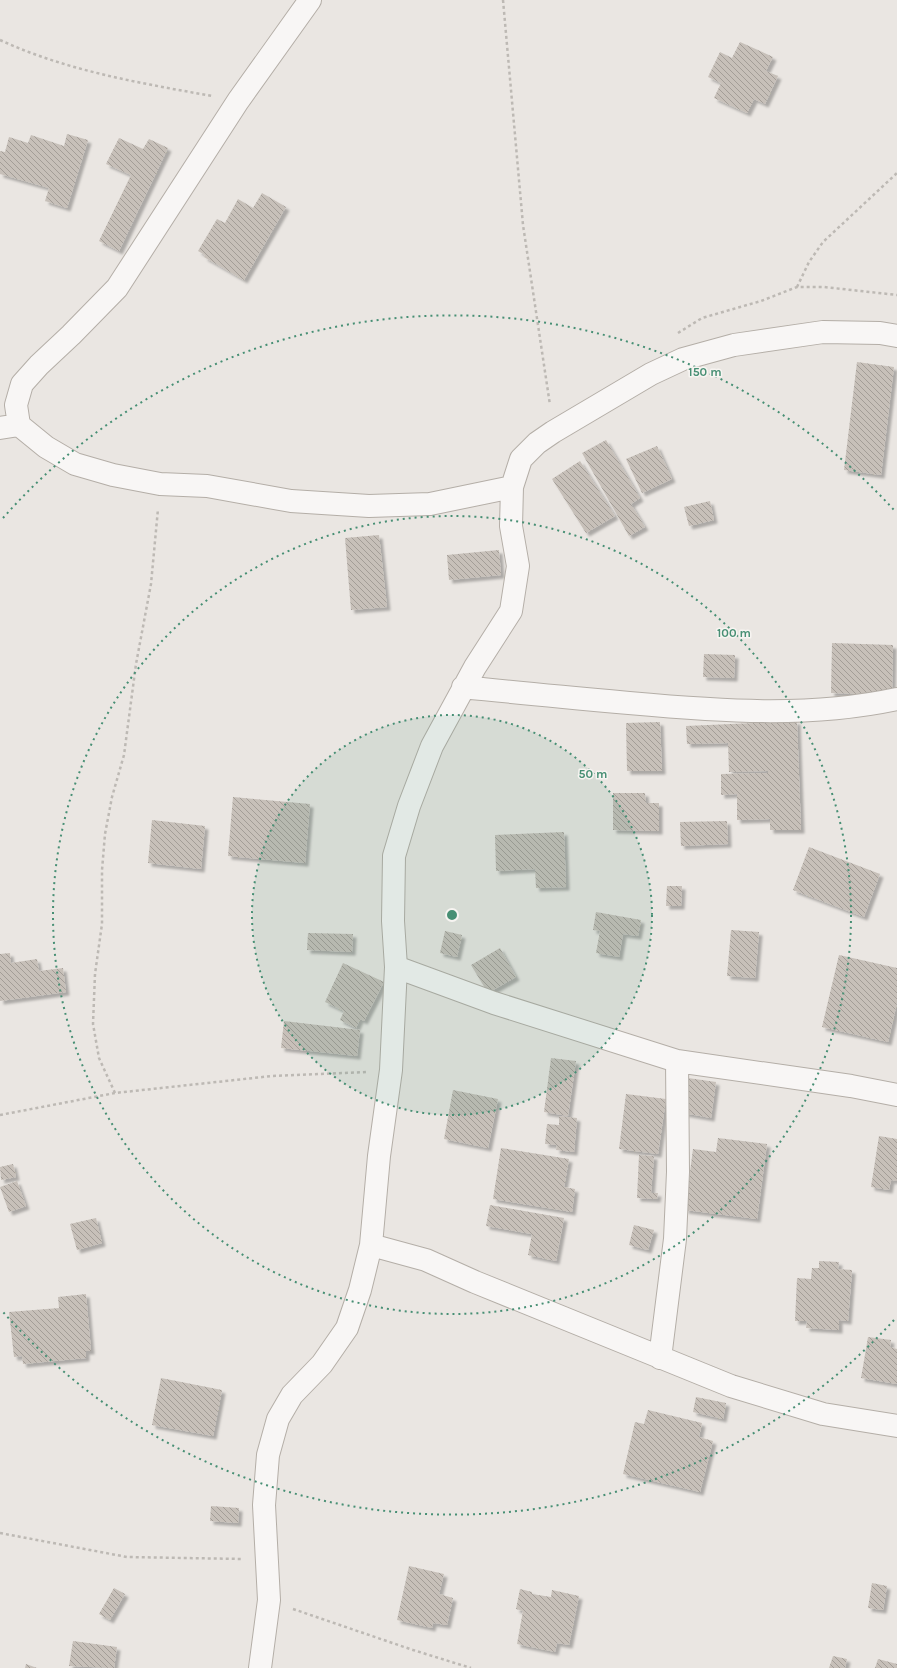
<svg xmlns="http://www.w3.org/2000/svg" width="897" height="1668" viewBox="0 0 897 1668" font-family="Karla,sans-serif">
<defs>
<pattern id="building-back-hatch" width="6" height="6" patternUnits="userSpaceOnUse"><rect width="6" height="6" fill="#c7c0b9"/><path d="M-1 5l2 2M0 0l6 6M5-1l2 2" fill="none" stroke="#a39d97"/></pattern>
<filter id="shadow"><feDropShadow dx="3.5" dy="3.5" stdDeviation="1" flood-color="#0004"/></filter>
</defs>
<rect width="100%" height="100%" fill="#eae6e2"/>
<path fill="url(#building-back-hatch)" filter="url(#shadow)" d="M740 42 773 57 766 71 778 76 765 104 754 99 747 113 714 98 721 83 708 77 720 52 732 58Z
M67 134 88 140 67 208 45 201 49 188 0 174V151L5 152 9 137 28 143 31 135 64 146Z
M119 138 143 149 149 139 168 148 119 251 99 241 131 175 106 164Z
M262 193 286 207 244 280 204 257 205 255 198 251 217 219 225 223 238 199 253 208Z
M857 362 894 367 881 475 844 470Z
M606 440 640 498 631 504 645 527 629 536 582 453Z
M657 446 672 479 642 493 626 459Z
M580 461 615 516 586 533 552 479Z
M710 501 714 520 689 526 684 507Z
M379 535 387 607 351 610 345 538Z
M499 550 501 575 449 580 447 555Z
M832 643 893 645 892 695 831 693Z
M704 654 735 655 734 678 703 677Z
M797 721 801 830H770V819L737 820V794L721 795V774L768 773V771L729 772 728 743 687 744 686 726Z
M660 722 662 771H627L626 723Z
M613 793H645L646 803H659V831L613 830Z
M233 797 310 804 305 863 228 856Z
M152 820 205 826 201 869 148 863Z
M727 821 728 844 681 846 680 822Z
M564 832 566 887 536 888 535 869 496 871 495 835Z
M809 847 880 874 864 917 793 890Z
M667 886H682L681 906H666Z
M596 912 641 920 638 936 623 934 619 957 596 953 600 931 593 930Z
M731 930 759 932 755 978 727 976Z
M445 931 462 935 457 957 440 953Z
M308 933 353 934 352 952 307 950Z
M500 948 516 977 488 993 471 965Z
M10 953 11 963 37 959 39 971 63 968 66 992 0 1001V954Z
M839 955 897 968V1003L888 1042 822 1027Z
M343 963 384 982 364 1021 360 1019 356 1028 340 1020 344 1011 325 1002Z
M284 1021 360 1030 357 1056 281 1048Z
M551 1058 576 1061 568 1116 544 1112Z
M688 1078 716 1082 711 1118 683 1113Z
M453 1090 498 1099 488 1148 444 1139Z
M626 1094 666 1099 658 1154 619 1149Z
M559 1116 577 1118 574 1152 556 1150 557 1145 545 1144 547 1124 559 1125Z
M879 1136 897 1139V1181L891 1180 889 1190 871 1187Z
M718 1138 767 1144 757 1219 685 1210 693 1149 716 1152Z
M501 1148 569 1159 564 1187 575 1189 572 1212 493 1199Z
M639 1155 654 1156 651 1193H658L657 1199 637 1198Z
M13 1164 16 1177 1 1180 0 1167Z
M17 1181 26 1206 9 1212 0 1187Z
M490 1205 564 1218 556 1261 528 1255 532 1234 486 1226Z
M96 1218 102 1243 77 1250 70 1224Z
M634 1225 654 1230 648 1250 629 1245Z
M819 1261 839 1262 838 1269 852 1270 848 1321 839 1320V1330L806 1328 807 1321H795L797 1278 811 1279 812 1268H819Z
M86 1294 91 1351H86V1358L23 1364 22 1356 14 1357 9 1312 59 1308 58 1297Z
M868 1337 891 1340 890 1347 897 1349V1384L861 1378Z
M161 1378 222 1390 213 1436 152 1425Z
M696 1397 726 1403 723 1419 693 1412Z
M648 1410 702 1423 699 1437 713 1441 700 1492 623 1474 635 1422 644 1424Z
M211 1506 239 1508 238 1523 210 1521Z
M409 1566 444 1574 439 1594 453 1598 447 1625 433 1623 432 1628 397 1620Z
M872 1583 887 1586 883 1610 868 1608Z
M114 1588 125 1594 110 1620 99 1614Z
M520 1589 532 1592V1594L551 1597 552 1590 579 1596 569 1645 557 1643 555 1652 517 1644 523 1611 516 1609Z
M73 1641 117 1647 114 1668 69 1666Z
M833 1656 847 1659 845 1668H829Z
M878 1659 897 1664V1668H875Z
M26 1664 37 1668H25Z"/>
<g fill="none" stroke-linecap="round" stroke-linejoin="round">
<defs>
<path id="street" d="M310 0 238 101 117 288 71 335 39 365 22 384 16 405 19 425 46 447 75 464 113 475 160 484 207 486 291 501 369 506 430 504 512 487
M0 428 19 425
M463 687C519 693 574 698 629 703 718 711 809 718 897 699
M396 967 494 1003 677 1061 851 1086 897 1095
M371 1245 426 1260 475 1282 731 1386 823 1414 897 1426
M660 1358 675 1239 678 1172 677 1061
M260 1668 269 1600 264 1505 268 1455 278 1419 292 1395 322 1364 347 1328 360 1290 371 1245 379 1156 391 1070 396 967 393 921 394 856 409 806 432 746 475 667 511 611 518 566 511 526 512 487 521 459 537 443 553 432 651 374 683 359 734 345 823 332 880 333 897 336"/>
</defs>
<use href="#street" stroke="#b4aea7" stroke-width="24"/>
<path stroke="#bdb9b4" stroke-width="2.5" stroke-dasharray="3 3" stroke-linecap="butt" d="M503 0 523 225 550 405
M0 40C67 71 140 83 212 96
M797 287 809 262 823 242 897 173
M678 333 702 318 761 301 797 287H824L897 295
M115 1093 99 1058 93 1024 95 974 102 924V870L105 834 112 797 124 755 136 664 151 584 158 509
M0 1115 115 1093 272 1076 366 1072
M0 1533 127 1557 243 1559
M293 1609 413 1650 471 1668"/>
<use href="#street" stroke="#f8f6f5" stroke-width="22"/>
</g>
<circle cx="452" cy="915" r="200" fill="#478f74" fill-opacity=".12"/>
<g fill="none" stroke="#478f74" stroke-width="2" stroke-dasharray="2 4">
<circle cx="452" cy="915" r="200"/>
<circle cx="452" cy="915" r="399"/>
<path d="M894 1320A599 599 0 0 1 3 1312M3 518A599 599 0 0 1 894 510"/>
</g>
<circle cx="452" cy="915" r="6" fill="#478f74" stroke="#f7f4f1" stroke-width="2"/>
<g font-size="12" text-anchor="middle" font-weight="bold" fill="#478f74" stroke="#f7f4f1" stroke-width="3" stroke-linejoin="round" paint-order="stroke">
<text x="705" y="376">150 m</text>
<text x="734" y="637">100 m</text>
<text x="593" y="778">50 m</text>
</g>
</svg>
